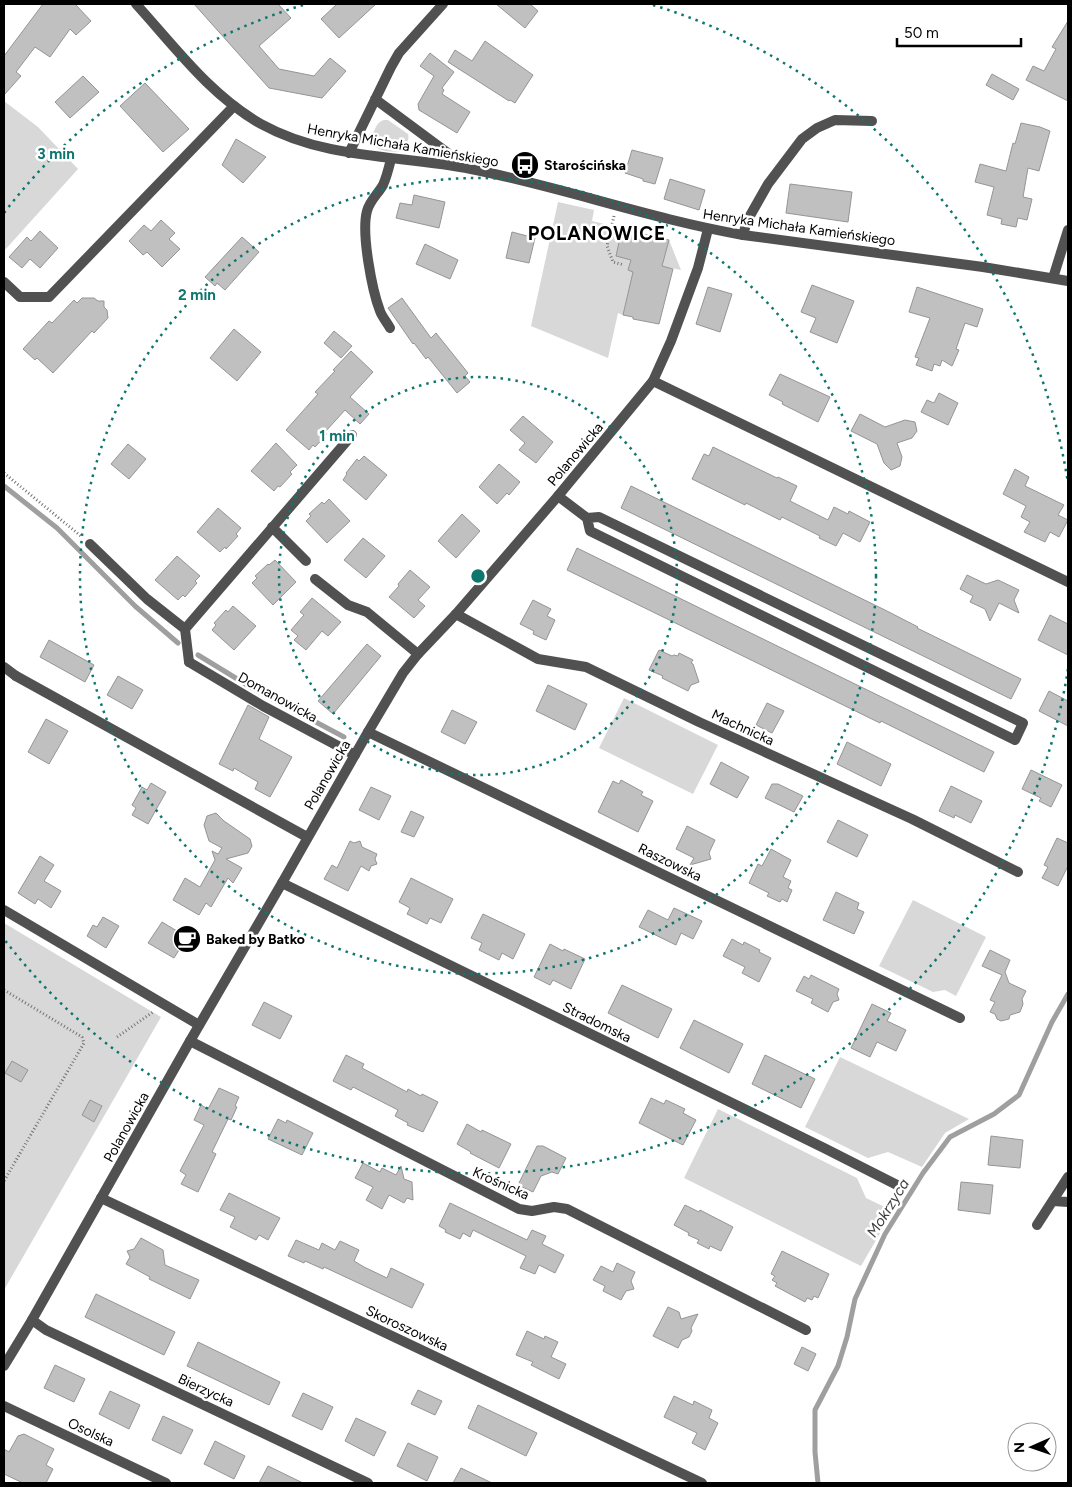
<svg xmlns="http://www.w3.org/2000/svg" width="1072" height="1487" viewBox="0 0 1072 1487" font-family="Figtree,sans-serif">
<rect width="100%" height="100%" fill="#fff"/>
<path fill="#d8d8d8" d="M4 101 38 127 78 169 4 251Z
M384 120H388L408 134C410 140 405 148 401 152 387 152 365 151 374 131 377 125 378 122 384 120Z
M558 202 594 210 592 221 669 240 681 270 636 261 623 315 618 313 608 358 531 326Z
M624 698 718 745 693 794 599 748Z
M913 900 986 937 956 996 945 990 933 992 879 966Z
M4 923 161 1017 4 1290Z
M840 1057 969 1119 945 1133 922 1167 888 1152 868 1158 805 1127Z
M718 1109 857 1178 866 1198 893 1211 861 1266 684 1178Z"/>
<g fill="none" stroke-linecap="round" stroke-linejoin="round">
<path stroke="#9f9f9f" stroke-width="5" d="M4 486 57 528 135 606 178 643
M198 655 252 688 344 737
M818 1483 815 1452V1410L838 1366 847 1337 855 1299 885 1234 923 1173 950 1137 994 1114 1019 1095 1052 1022 1068 994"/>
</g>
<path fill="#c0c0c0" stroke="#959595" d="M43 4H75L91 21 76 35 70 29 50 57 35 47 16 72 21 76 4 95V56Z
M194 4H278L291 18 259 46 279 69 314 76 330 58 346 71 322 98 269 88Z
M337 4H376L339 38 321 19Z
M496 4H530L538 11 525 28Z
M1068 21V101L1026 80 1033 66 1044 71 1056 49 1052 47Z
M485 41 533 75 515 103 510 100 509 101 448 62 455 50 472 61Z
M430 53 454 72 442 88 444 90 442 94 470 112 457 133 419 110 418 104 434 76 420 66Z
M992 74 1019 89 1013 100 986 85Z
M83 76 99 92 70 118 55 102Z
M145 83 189 129 163 152 120 106Z
M1021 123 1040 127 1050 131 1039 171 1028 168 1023 197 1032 199 1027 220 1018 218 1016 227 1001 224 1002 219 987 215 994 187 975 182 980 164 1006 171 1013 143 1015 144Z
M236 139 266 157 243 183 222 165Z
M632 150 663 158 655 184 643 181V179L625 173Z
M670 179 705 190 699 210 664 199Z
M790 184 852 192 848 222 786 213Z
M414 195 445 202 439 228 396 218 400 203 412 205Z
M161 220 175 233 169 239 180 249 162 267 147 252 143 255 129 241 144 225 151 231Z
M622 229 669 240 662 266 673 269 659 324 633 319V317L623 315 633 272 628 270 631 260 616 256Z
M40 231 58 248 40 268 30 259 22 268 9 257 27 237 31 241Z
M512 232 535 238 529 263 506 258Z
M242 237 259 252 225 290 217 283 215 286 205 277Z
M425 244 458 260 450 279 416 264Z
M812 285 854 301 837 343 810 332 816 318 801 312Z
M708 287 732 294 720 332 696 324Z
M917 287 983 309 977 327 965 323 956 349 959 350 952 366 942 360 940 366 934 364 932 371 916 365 919 358 915 357 930 318 909 312Z
M82 298H94L98 301H104V307L107 310 108 318 94 333 92 331 53 373 37 358 35 360 23 349 49 321 52 323 74 300 77 303Z
M402 298 431 338 436 333 468 373 465 376 470 382 457 393 428 357 426 359 414 343 413 344 388 308Z
M234 329 261 352 237 381 210 358Z
M334 331 352 346 341 358 324 343Z
M351 351 373 372 350 397 369 414 360 424 345 410 325 432 327 434 315 447 313 445 309 450 286 430 318 394 315 392 335 371 333 370Z
M780 374 830 397 818 422 782 404 783 402 769 395Z
M939 393 958 403 948 425 921 412 927 400 934 403Z
M860 414 885 427 905 420 915 422 917 431 912 438 897 443 902 457 900 466 891 470 884 463 877 444 851 431Z
M523 416 553 442 536 463 519 450 525 443 510 430Z
M276 443 297 465 290 472 292 474 280 487 278 486 274 491 251 471Z
M128 444 146 459 129 479 111 464Z
M713 447 777 478 778 477 797 486 790 501 828 520 834 507 848 514 849 511 870 522 860 542 843 533 836 546 819 538 820 536 782 517 780 520 746 503 745 505 692 479 704 454 709 456Z
M364 456 387 475 366 500 343 480 347 474 346 473 357 459 359 461Z
M499 464 520 482 509 495 507 493 497 504 479 487Z
M1015 469 1029 477 1025 486 1064 505 1058 515 1068 520 1059 537 1050 532 1045 542 1024 532 1030 522 1021 517 1026 506 1003 494Z
M631 486 885 610 918 627 917 628 1021 679 1011 699 621 508Z
M329 499 350 521 327 543 306 521 311 516 309 514 322 502 324 504Z
M218 508 241 528 236 534 238 536 226 549 225 547 220 552 197 532Z
M462 514 480 531 456 558 438 541Z
M363 538 385 556 366 578 344 560Z
M577 548 994 752 984 772 881 721 880 723 567 570Z
M177 556 200 576 195 581 197 583 185 597 183 595 178 600 155 580Z
M275 560 296 582 273 605 252 583 257 578 255 576 268 564 269 565Z
M410 570 430 587 418 600 425 606 414 618 389 597 399 586 398 584Z
M967 575 986 584 998 580 1019 590 1014 600 1019 613 999 603 990 621 985 609 970 602 973 596 960 589Z
M312 598 341 622 328 636 322 631 306 650 294 640 298 636 291 630 304 615 300 612Z
M533 600 551 609 547 616 555 620 546 640 533 634 534 631 520 624Z
M233 606 256 626 234 650 212 630 216 625 214 623 226 610 228 612Z
M1050 615 1068 624V655L1038 640Z
M49 640 94 665 85 682 40 657Z
M367 644 381 656 333 714 318 701Z
M659 650 672 656 674 655 678 656 679 653 693 660 691 663 693 664 699 682 691 685 688 691 662 678 663 676 649 670Z
M118 676 143 690 132 709 107 695Z
M548 685 587 704 575 730 536 711Z
M1049 691 1068 701V726L1039 711Z
M767 703 784 711 772 733 756 725Z
M248 705 269 717 259 739 292 757 270 797 255 789 258 782 234 768 233 771 219 764Z
M452 710 477 722 465 744 441 732Z
M46 719 68 731 49 764 28 752Z
M847 742 891 764 881 786 837 764Z
M721 762 749 777 737 798 710 784Z
M1031 770 1062 785 1051 807 1039 801 1041 798 1022 789Z
M621 780 643 792 641 795 653 801 638 832 598 812 613 781 619 784Z
M151 783 166 792 148 824 132 815 136 808 132 805 142 787 147 790Z
M772 784H778L803 796 794 812 765 798Z
M951 786 982 801 971 823 955 815 954 818 939 811Z
M371 787 391 796 379 820 359 810Z
M411 811 424 817 414 837 401 832Z
M216 813 224 821 250 839 252 846 248 853 226 859 242 868 233 883 228 878 211 907 206 903 199 915 173 900 185 878 200 887 215 860 212 851 218 854 222 848 209 841 204 825 207 816Z
M838 820 868 835 857 857 827 842Z
M687 826 715 840 709 853 711 859 690 865 694 858 676 849Z
M1057 838 1068 843V866L1058 886 1042 878 1048 867 1044 865Z
M350 841 354 843 360 841 362 847 377 854 375 859 377 864 371 866 369 871 361 866 348 891 324 879 332 865 337 868Z
M771 849 791 860 783 877 791 881 788 888 792 890 787 902 782 899 780 902 767 896 769 893 749 883 758 864 762 866Z
M40 856 54 865 44 881 61 891 51 908 38 899 35 904 18 893Z
M411 878 453 899 441 923 430 918 427 924 407 914 410 908 399 902Z
M836 892 859 903 857 909 864 912 854 934 823 920Z
M674 908 702 921 693 939 681 933 676 945 639 927 648 910 668 920Z
M483 914 525 934 513 959 502 953 499 960 479 950 482 943 471 938Z
M103 917 119 926 106 948 87 936 93 925 97 927Z
M162 922 187 937 174 958 148 943Z
M732 939 743 945 744 942 760 950 759 952 771 958 759 982 742 973 745 967 723 956Z
M550 944 563 951 564 949 585 959 571 989 553 980 550 985 534 977Z
M990 950 1010 960 1005 972 1009 983 1026 991 1022 999 1023 1004 1020 1012 1010 1015 1009 1019 1001 1021 997 1019 995 1014 990 1012 995 1002 990 1000 1002 975 982 966Z
M811 975 839 989 837 994 839 1000 833 1002 828 1012 811 1003 813 999 796 991 804 976 809 979Z
M622 985 672 1009 658 1038 608 1013Z
M264 1002 292 1016 280 1039 252 1025Z
M872 1004 891 1013 887 1021 906 1030 896 1051 877 1042 870 1057 851 1048Z
M694 1020 743 1044 729 1073 680 1048Z
M346 1055 364 1064 362 1068 407 1092 408 1089 421 1096 422 1094 438 1102 423 1132 407 1125 408 1123 395 1116 398 1110 353 1087 351 1090 333 1081Z
M765 1055 815 1079 801 1108 752 1084Z
M12 1061 28 1070 21 1082 5 1073Z
M219 1088 239 1097 235 1106 237 1107 231 1120 228 1119 212 1152 216 1154 198 1192 181 1184 186 1175 180 1171 204 1125 194 1120 201 1105 208 1109Z
M651 1098 664 1104 666 1100 685 1109 683 1113 696 1120 683 1145 639 1123Z
M90 1100 102 1106 94 1122 82 1115Z
M278 1119 286 1123 287 1120 313 1133 302 1155 268 1139Z
M467 1124 481 1132 482 1130 511 1144 499 1168 470 1153 471 1152 457 1144Z
M991 1136 1023 1140 1020 1168 988 1165Z
M537 1146H543L566 1158 558 1174 552 1172 541 1176 533 1192 518 1185Z
M363 1163 380 1172 382 1168 396 1175 401 1166 404 1179 412 1182 413 1200 407 1198 404 1203 389 1195 382 1209 366 1200 373 1187 355 1178Z
M961 1182 993 1185 990 1214 958 1210Z
M229 1193 280 1218 268 1240 259 1235 256 1240 230 1227 235 1217 220 1210Z
M450 1203 527 1240 532 1230 546 1236 542 1244 564 1255 555 1273 539 1265 535 1274 520 1268 526 1256 473 1230 470 1237 463 1233 460 1239 445 1232 446 1230 439 1226Z
M685 1205 699 1212 700 1210 733 1227 721 1251 710 1246 709 1249 697 1243 699 1240 688 1235 689 1233 674 1225Z
M141 1238 163 1250 165 1265 199 1280 190 1299 149 1279 150 1277 126 1264 130 1257 127 1251 134 1249Z
M296 1240 319 1250 322 1243 335 1250 340 1241 359 1250 354 1261 364 1267 387 1278 391 1268 424 1284 412 1308 324 1267 323 1269 305 1261 304 1263 288 1256Z
M782 1251 829 1274 818 1298 814 1296 812 1300 807 1298 805 1302 775 1286 777 1283 772 1280 775 1276 771 1274Z
M617 1263 635 1272 631 1281 634 1289 626 1291 621 1300 603 1291 605 1286 593 1280 601 1266 613 1272Z
M96 1294 175 1332 164 1355 85 1317Z
M668 1307 679 1312 681 1319 698 1314 691 1328 692 1331 689 1337 682 1340 678 1348 653 1336Z
M527 1331 544 1339 545 1336 558 1342 551 1357 566 1364 559 1379 531 1365 533 1362 516 1355Z
M198 1342 280 1382 269 1405 187 1366Z
M802 1347 816 1354 808 1371 794 1364Z
M55 1365 85 1379 74 1402 44 1388Z
M418 1390 442 1401 435 1415 411 1404Z
M110 1391 140 1405 129 1429 99 1414Z
M303 1393 333 1407 322 1430 292 1416Z
M674 1396 693 1405 694 1401 712 1410 709 1418 718 1423 705 1450 692 1443 697 1433 664 1417Z
M478 1405 537 1433 526 1456 468 1428Z
M163 1416 193 1430 181 1454 152 1440Z
M356 1418 386 1432 374 1456 345 1441Z
M24 1434 54 1449 46 1465 53 1469 46 1483H23L4 1474V1449L9 1452 18 1436Z
M215 1441 245 1456 234 1479 204 1464Z
M408 1443 438 1457 427 1481 397 1466Z
M268 1466 303 1483H259Z
M461 1468 492 1483H453Z"/>
<g fill="none" stroke-linecap="round" stroke-linejoin="round">
<path stroke="#737373" stroke-width="3" stroke-dasharray="1 2.5" stroke-linecap="butt" d="M614 216 607 246 613 262 624 265
M4 473 82 537
M4 990 82 1037 84 1043 4 1181
M117 1037 153 1012"/>
<path stroke="#515151" stroke-width="10" d="M743 235 747 221 768 184 802 139 817 128 835 120 872 121
M4 282 20 297H49L234 106
M558 496 587 518 590 531 1015 740 1023 723 599 517 587 518
M272 527 306 561
M90 544 147 599 185 629 189 662
M315 579 348 605 367 612 418 654
M185 629 352 435
M4 667 16 676
M4 910 199 1025
M1053 1201 1068 1202
M1037 1225 1068 1177"/>
<path stroke="#515151" stroke-width="10" d="M1053 278 1068 230
M390 328C387 322 382 317 380 311 372 290 361 233 367 211 370 200 378 194 383 185 387 176 389 167 391 159
M653 381 1068 582
M456 614 538 659 586 667 699 722 912 819 1018 872
M189 662 263 706 355 755
M16 676 307 837
M368 732 960 1018
M282 883 824 1148 899 1186
M190 1041 519 1209 532 1211 554 1207 567 1209 806 1330
M101 1198 702 1483
M32 1320 46 1330 368 1483
M4 1406 166 1483"/>
<path stroke="#515151" stroke-width="10" d="M136 4C175 47 210 95 261 124 326 160 400 155 471 169 562 187 651 219 743 235L983 267 1068 281
M375 99 468 168
M349 153 391 67 399 53 443 4
M4 1366 32 1320 190 1041 282 883 368 732 403 673 418 654 456 614 558 496 653 381 671 341 698 268 708 229"/>
</g>
<g fill="none" stroke="#0f766e" stroke-width="2.5" stroke-dasharray="2.5 5">
<circle cx="478" cy="576" r="199"/>
<circle cx="478" cy="576" r="398"/>
<path d="M1068 669A597 597 0 0 1 4 939M4 213A597 597 0 0 1 303 5M653 5A597 597 0 0 1 1068 483"/>
</g>
<defs>
<symbol id="bus-disc" viewBox="-11 -11 22 22"><circle r="9.5" fill="#000" stroke="#fff"/><path d="M-5-6H5V4H4V6H2V4H-2V6H-4V4H-5ZM-3.5-4V0h7V-4ZM-3.5 1.2v1.5H-2V1.2ZM2 1.2v1.5H3.5V1.2Z" fill="#fff"/></symbol>
<symbol id="cafe-disc" viewBox="-11 -11 22 22"><circle r="9.5" fill="#000" stroke="#fff"/><path d="M-5.5-4.5H6V0H3Q3 3.5 0 3.5H-2.5Q-5.5 3.5-5.5 0ZM3-3.2v2h1.7v-2ZM-6 4.5H4V6H-6Z" fill="#fff"/></symbol>
</defs>
<g fill-rule="evenodd">
<use href="#bus-disc" x="509" y="149" width="32" height="32"/>
<use href="#cafe-disc" x="171" y="923" width="32" height="32"/>
</g>
<g text-anchor="middle" stroke-width="5" stroke-linejoin="round" paint-order="stroke">
<g font-size="14" fill="#000" stroke="#fff">
<text transform="translate(403 145) rotate(10)" y="5">Henryka Michała Kamieńskiego</text>
<text transform="translate(799 227) rotate(8)" y="5">Henryka Michała Kamieńskiego</text>
<text transform="translate(575 454) rotate(-50)" y="5">Polanowicka</text>
<text transform="translate(278 697) rotate(29)" y="5">Domanowicka</text>
<text transform="translate(743 727) rotate(25)" y="5">Machnicka</text>
<text transform="translate(327 775) rotate(-60)" y="5">Polanowicka</text>
<text transform="translate(670 862) rotate(26)" y="5">Raszowska</text>
<text transform="translate(597 1022) rotate(26)" y="5">Stradomska</text>
<text transform="translate(126 1127) rotate(-61)" y="5">Polanowicka</text>
<text transform="translate(501 1183) rotate(24)" y="5">Krośnicka</text>
<text transform="translate(407 1328) rotate(25)" y="5">Skoroszowska</text>
<text transform="translate(206 1390) rotate(25)" y="5">Bierzycka</text>
<text transform="translate(91 1432) rotate(25)" y="5">Osolska</text>
</g>
<g font-size="14" font-weight="bold" fill="#000" stroke="#fff" text-anchor="start">
<text x="544" y="170">Starościńska</text>
<text x="206" y="944">Baked by Batko</text>
</g>
<g font-size="15" font-style="italic" fill="#404040" stroke="#fff">
<text transform="translate(888 1208) rotate(-58)" y="5">Mokrzyca</text>
</g>
<g font-size="19" font-weight="bold" letter-spacing="1" fill="#000" stroke="#fff">
<text x="597" y="240">POLANOWICE</text>
</g>
</g>
<circle cx="478" cy="576" r="8" fill="#0f766e" stroke="#fff" stroke-width="2.5"/>
<g font-size="15" text-anchor="middle" font-weight="bold" fill="#0f766e" stroke="#fff" stroke-width="5" stroke-linejoin="round" paint-order="stroke">
<text x="56" y="159">3 min</text>
<text x="197" y="300">2 min</text>
<text x="337" y="441">1 min</text>
</g>
<rect width="1072" height="1487" fill="none" stroke="#000000" stroke-width="10"/>
<g transform="translate(1032 1447) rotate(268)"><circle r="24" fill="#ffffff" stroke="#999999"/>
<path d="M0-4L9 19L0 12L-9 19Z" fill="#000000"/>
<text y="-8" font-size="14" font-weight="bold" text-anchor="middle" fill="#000000">N</text>
</g>
<path d="M897 38v8h124v-8" fill="none" stroke="#000000" stroke-width="2.5"/>
<text x="904" y="38" font-size="15" fill="#000000" stroke="#ffffff" stroke-width="4" paint-order="stroke">50 m</text>
</svg>
